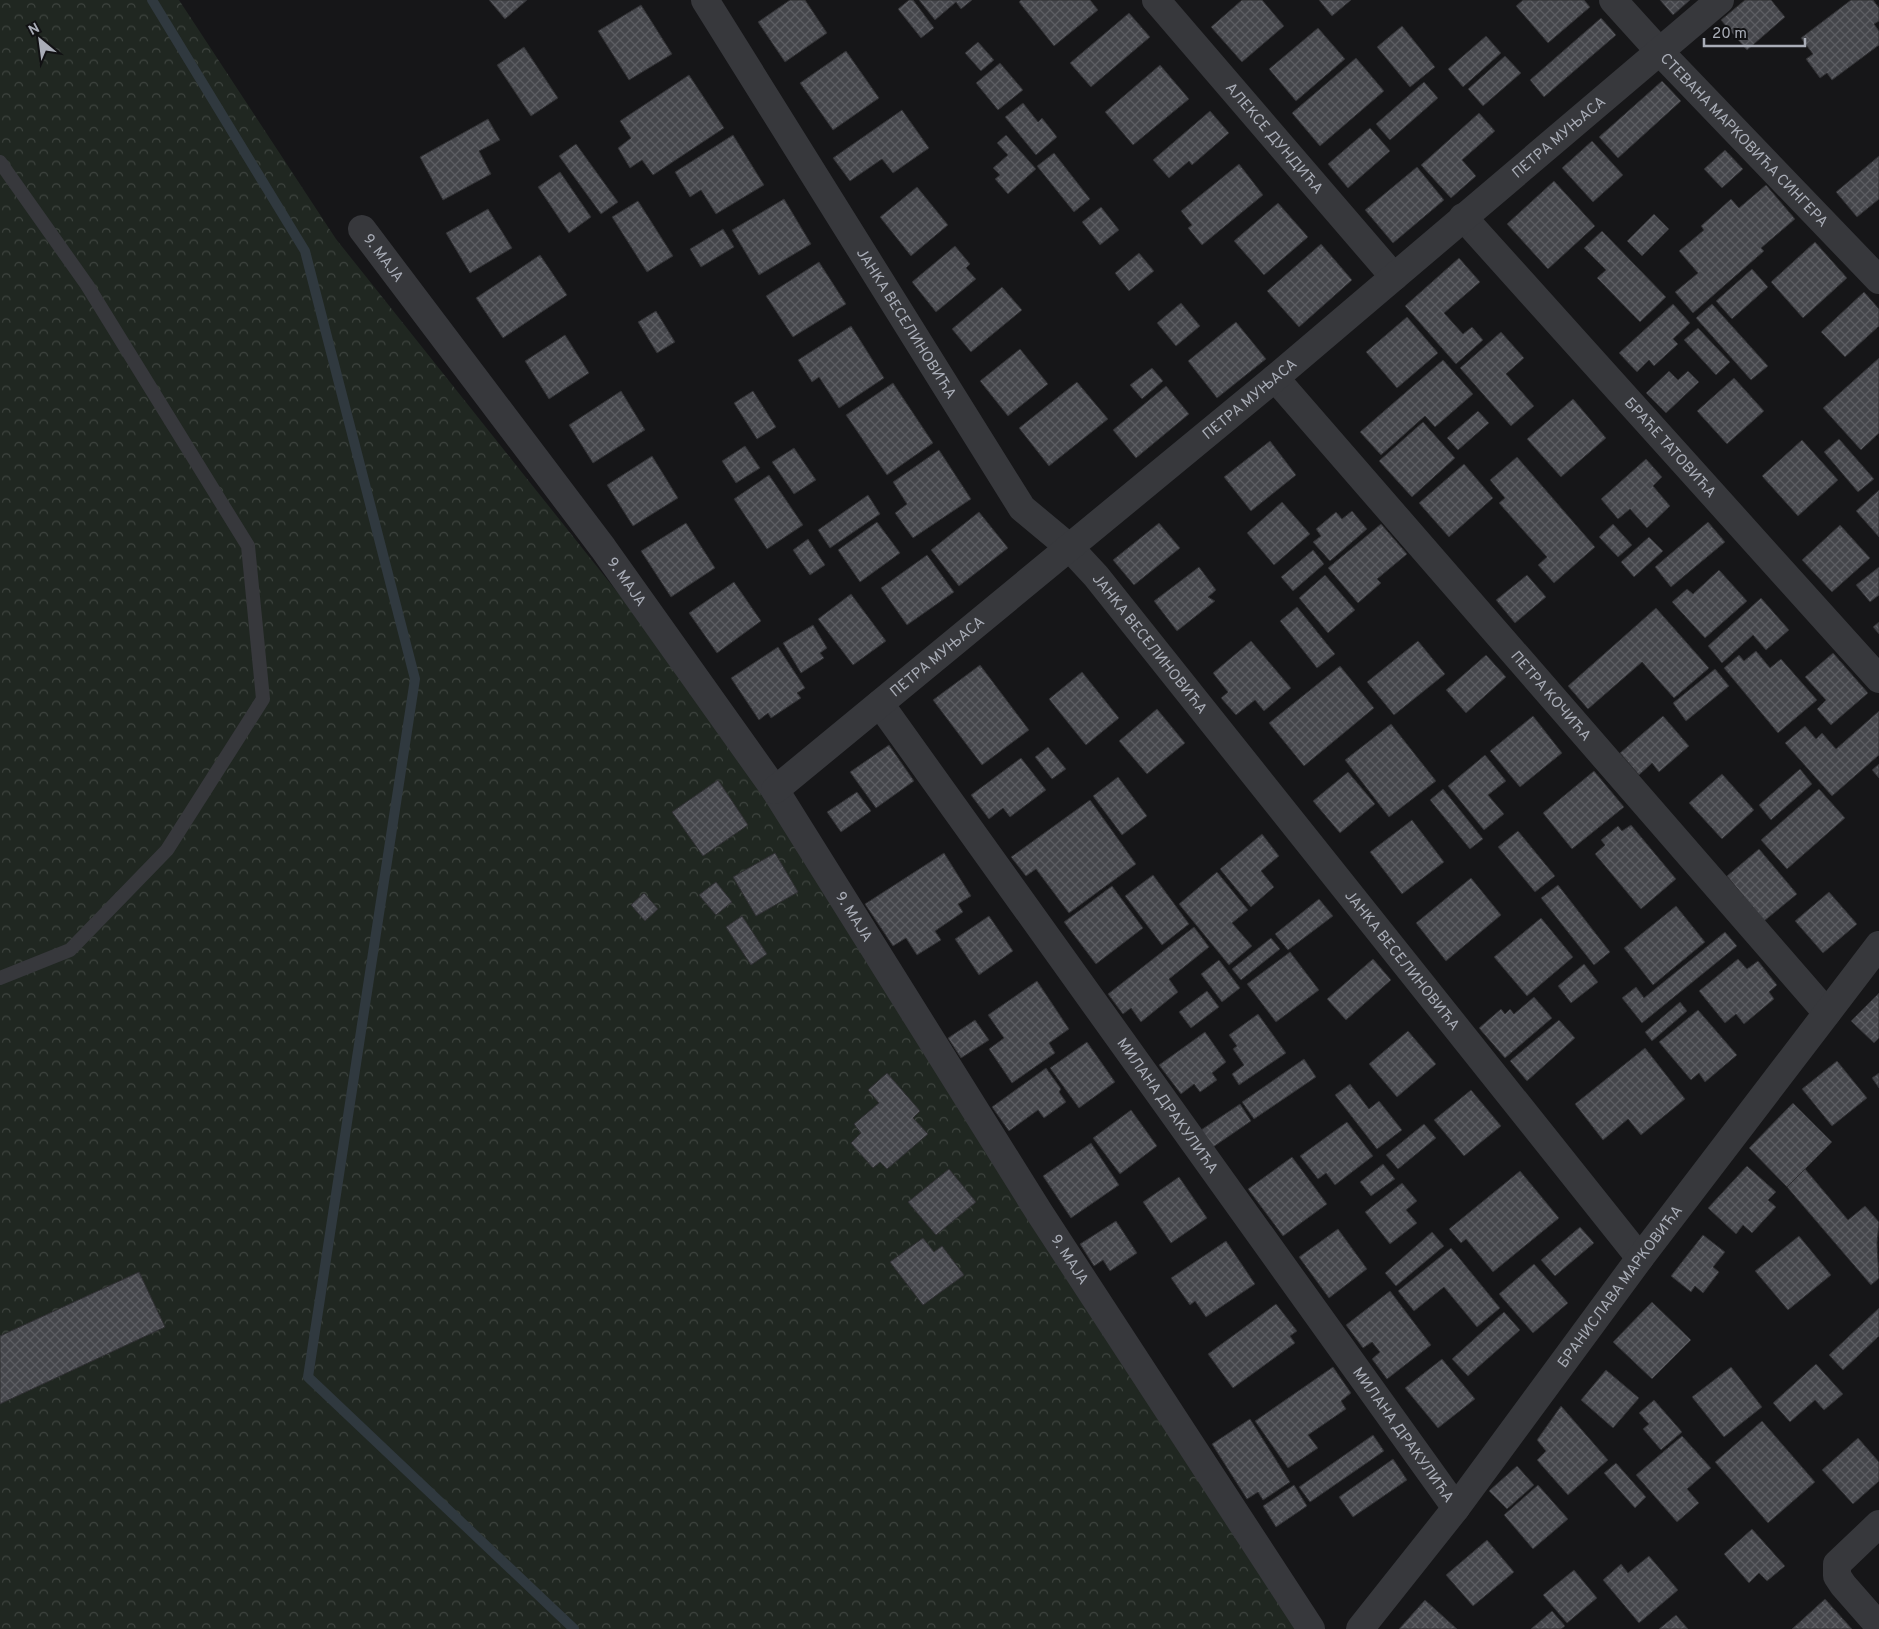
<svg xmlns="http://www.w3.org/2000/svg" width="1879" height="1629" viewBox="0 0 1879 1629" font-family="Overpass,sans-serif">
<defs>
<pattern id="forest-crowns" width="20" height="18" patternUnits="userSpaceOnUse" patternTransform="scale(1.25)"><rect width="20" height="18" fill="#202721"/><path d="M2 6a3 3 0 1 1 6 0M12 15a3 3 0 1 1 6 0" fill="none" stroke="#3e443f"/></pattern>
<pattern id="building-cross-hatch" width="8" height="8" patternUnits="userSpaceOnUse" patternTransform="scale(1.25)"><rect width="8" height="8" fill="#45464b"/><path d="M0 0l8 8M0 8l8-8" fill="none" stroke="#5d5e63"/></pattern>
</defs>
<rect width="100%" height="100%" fill="#161618"/>
<path fill="url(#forest-crowns)" d="M0 0H179L336 239 775 790 1311 1629H0Z"/>
<g fill="none" stroke-linecap="round" stroke-linejoin="round">
<path stroke="#30393f" stroke-width="10" d="M152 0 305 251 415 679 308 1377 574 1629"/>
</g>
<path fill="url(#building-cross-hatch)" stroke="#303033" d="M489 0H527L505 19Z
M790 0H805L827 33 785 62 758 22Z
M909 0H913L934 28 921 38 898 9Z
M919 0H972L961 9 956 2 935 20Z
M1021 0H1090L1098 10 1054 46 1019 2Z
M1242 0H1262L1284 26 1242 62 1211 27Z
M1319 0H1351L1332 16Z
M1523 0H1584L1590 7 1548 43 1516 6Z
M1660 0H1690L1673 15Z
M1745 0H1771L1785 17 1747 50 1721 20Z
M1851 0H1873L1879 8V21L1874 24 1879 31V45L1832 80 1827 73 1820 78 1806 59 1813 54 1801 38Z
M641 5 672 54 629 80 598 31Z
M1129 13 1150 37 1091 87 1070 63Z
M1601 18 1616 35 1544 97 1530 80Z
M1402 26 1435 67 1410 87 1377 47Z
M1318 28 1345 59 1296 101 1269 69Z
M1486 36 1501 53 1463 87 1448 69Z
M978 42 994 60 981 71 965 53Z
M524 47 558 98 531 116 497 65Z
M846 51 879 98 833 130 800 83Z
M1505 56 1521 73 1483 106 1468 89Z
M1356 58 1384 91 1320 146 1292 113Z
M1000 63 1023 90 998 110 976 83Z
M1160 65 1189 99 1133 145 1105 112Z
M689 75 724 128 653 175 642 160 630 168 618 148 631 138 620 121Z
M1662 81 1681 101 1618 158 1599 137Z
M1424 82 1438 98 1390 140 1376 124Z
M1023 103 1038 122 1042 118 1057 137 1036 155 1005 117Z
M902 110 929 148 893 173 882 159 850 181 833 158Z
M1210 111 1229 133 1192 165 1189 161 1169 178 1153 160Z
M1479 113 1495 131 1462 160 1476 176 1451 198 1421 165Z
M488 119 500 140 479 151 491 174 443 200 420 157Z
M1370 128 1390 151 1348 188 1328 164Z
M733 135 764 185 716 214 701 190 690 197 675 172Z
M1006 135 1036 169 1008 194 995 179 1000 175 993 168 1008 155 997 143Z
M1592 141 1623 175 1593 202 1562 168Z
M576 144 618 202 601 214 559 156Z
M1725 150 1743 169 1722 188 1704 169Z
M1054 153 1090 199 1074 212 1037 166Z
M1879 156V199L1857 217 1836 192Z
M1239 164 1263 195 1202 245 1188 228 1192 225 1181 211Z
M1417 167 1444 200 1393 243 1365 210Z
M560 172 591 217 569 233 538 187Z
M1554 181 1595 226 1548 269 1507 224Z
M1766 185 1795 219 1761 248 1764 251 1693 313 1675 292 1698 273 1679 251 1704 230 1701 226 1731 199 1739 208Z
M917 187 948 225 911 256 880 217Z
M784 199 811 244 759 275 732 230Z
M638 201 673 256 647 272 612 217Z
M1278 203 1308 237 1264 275 1234 241Z
M1101 207 1119 230 1100 245 1082 222Z
M488 209 512 248 470 273 446 233Z
M1654 214 1669 229 1642 256 1627 241Z
M723 229 734 247 701 267 690 249Z
M1602 231 1666 297 1640 322 1597 278 1606 270 1584 248Z
M1815 242 1847 278 1803 318 1771 282Z
M1321 244 1352 280 1299 327 1267 291Z
M955 246 970 264 966 268 976 279 936 312 912 282Z
M1139 253 1154 271 1129 291 1115 273Z
M540 255 567 295 503 338 476 298Z
M1459 258 1480 282 1444 313 1463 334 1472 327 1483 340 1456 364 1405 306Z
M819 262 846 304 793 337 766 296Z
M1752 269 1768 287 1732 319 1716 301Z
M1002 287 1022 310 971 352 952 329Z
M1864 292 1879 309V326L1845 357 1821 332Z
M1181 303 1200 326 1176 346 1157 323Z
M1673 304 1690 323 1673 339 1678 344 1654 366 1649 360 1637 372 1619 353Z
M1712 304 1768 366 1751 380 1696 318Z
M656 311 675 342 657 353 638 322Z
M1407 317 1438 353 1397 388 1366 352Z
M1236 322 1266 359 1217 398 1188 361Z
M851 326 884 378 839 408 819 377 812 382 798 360Z
M1698 328 1730 362 1716 375 1684 340Z
M1501 332 1524 358 1506 374 1534 406 1511 426 1460 368Z
M565 335 589 373 549 399 525 361Z
M1020 349 1048 384 1008 416 980 381Z
M1879 358V433L1861 450 1823 408Z
M1443 360 1473 394 1435 427 1425 416 1381 455 1360 432Z
M1152 368 1163 381 1142 399 1130 385Z
M1669 371 1678 380 1688 371 1699 382 1666 413 1646 393Z
M1734 378 1764 411 1727 444 1697 411Z
M1077 382 1108 419 1049 466 1019 428Z
M893 383 933 443 887 475 846 415Z
M1166 386 1189 414 1136 458 1113 430Z
M621 391 645 430 593 463 569 425Z
M753 391 776 427 757 439 734 403Z
M1573 399 1606 438 1561 477 1527 439Z
M1478 411 1489 423 1458 450 1447 438Z
M1423 422 1455 458 1412 497 1379 461Z
M1839 439 1874 479 1858 492 1824 452Z
M1802 440 1838 480 1798 516 1762 476Z
M1270 441 1296 475 1251 511 1224 477Z
M745 446 760 468 736 483 722 461Z
M794 448 816 480 794 494 772 462Z
M939 450 971 499 913 538 895 513 907 504 893 482Z
M652 456 678 498 633 526 607 485Z
M1517 457 1595 547 1554 583 1538 565 1547 557 1499 503 1505 498 1490 480Z
M1646 459 1662 477 1653 486 1670 506 1647 528 1630 509 1618 519 1601 499Z
M1464 464 1493 498 1449 537 1419 503Z
M769 475 803 525 767 549 734 499Z
M1879 490V537L1856 511Z
M868 495 880 514 830 548 818 530Z
M1282 502 1310 534 1274 565 1247 533Z
M1352 511 1367 529 1330 561 1313 542 1321 536 1316 529 1336 512 1342 519Z
M979 512 1008 548 959 586 931 550Z
M877 522 900 553 860 582 838 550Z
M1708 522 1725 542 1671 587 1655 567Z
M686 523 715 568 671 597 641 551Z
M1159 523 1180 548 1134 585 1113 560Z
M1381 524 1407 554 1377 579 1381 583 1358 603 1328 568Z
M1613 524 1632 545 1618 557 1599 537Z
M1840 525 1870 558 1832 592 1802 560Z
M1649 537 1663 551 1634 577 1621 562Z
M808 539 825 565 810 575 793 550Z
M1313 550 1324 564 1293 591 1281 577Z
M927 555 954 592 907 625 881 588Z
M1199 567 1216 590 1208 597 1215 601 1177 631 1154 601Z
M1879 567V595L1870 602 1856 585Z
M1719 570 1747 601 1705 638 1672 602 1687 589 1693 594Z
M1325 575 1355 610 1328 633 1299 598Z
M1527 575 1546 597 1515 623 1496 600Z
M734 582 761 621 717 653 689 613Z
M851 594 886 641 853 665 818 619Z
M1761 598 1789 630 1766 650 1753 635 1722 663 1708 646Z
M1297 607 1335 654 1317 668 1280 621Z
M1656 608 1709 668 1674 698 1642 662 1588 709 1568 686Z
M1879 622V634L1873 627Z
M813 625 827 648 820 653 824 658 801 673 783 643Z
M1251 641 1291 688 1264 711 1255 700 1236 715 1221 698 1228 692 1213 673Z
M1418 641 1445 674 1394 715 1367 682Z
M778 647 805 688 797 693 801 698 771 718 768 713 759 720 731 678Z
M1756 651 1770 668 1781 659 1817 700 1778 733 1724 668 1739 655 1744 661Z
M1833 653 1868 693 1831 725 1817 709 1826 700 1805 677Z
M1486 655 1506 677 1466 713 1446 690Z
M980 665 1029 730 982 765 933 700Z
M1340 666 1374 708 1304 766 1269 723Z
M1715 669 1729 686 1686 721 1673 703Z
M1082 672 1119 718 1086 745 1049 699Z
M1157 709 1185 743 1147 774 1119 741Z
M1879 711V755L1832 796 1785 743 1805 726 1816 739 1822 733 1836 749Z
M1533 716 1562 753 1520 787 1490 751Z
M1663 716 1689 746 1659 772 1652 763 1639 775 1620 753Z
M1391 724 1436 781 1389 817 1345 760Z
M889 745 914 781 876 808 850 772Z
M1048 747 1066 769 1052 779 1035 757Z
M1485 755 1506 781 1488 795 1504 814 1484 830 1448 786Z
M1021 758 1046 790 1010 817 1003 808 989 819 971 795Z
M1879 764V778L1872 770Z
M1800 769 1812 784 1771 820 1759 805Z
M1594 771 1624 807 1572 849 1543 813Z
M1348 772 1375 804 1340 833 1313 801Z
M1722 774 1754 810 1722 839 1689 803Z
M1118 777 1147 816 1122 835 1093 796Z
M718 780 748 825 703 856 672 812Z
M1443 789 1483 839 1470 849 1430 800Z
M1819 789 1845 818 1787 869 1761 840Z
M857 792 871 811 841 832 827 812Z
M1090 800 1136 864 1069 913 1036 869 1026 876 1011 857Z
M1412 820 1444 862 1402 894 1370 852Z
M1631 825 1676 879 1641 909 1595 854 1605 845 1601 840 1618 826 1622 831Z
M1518 831 1555 876 1535 892 1498 847Z
M1262 834 1279 856 1261 871 1274 887 1251 907 1220 869Z
M1759 849 1797 894 1764 921 1727 876Z
M775 853 798 892 756 916 733 877Z
M944 853 971 896 958 904 963 912 935 931 941 940 917 955 906 938 893 946 865 904Z
M1217 872 1248 910 1232 923 1252 946 1229 965 1179 904Z
M1153 875 1189 924 1162 945 1125 896Z
M1471 878 1501 915 1446 961 1416 923Z
M716 882 732 902 716 915 699 895Z
M1558 885 1610 952 1594 965 1541 898Z
M1112 886 1143 928 1096 964 1064 922Z
M1829 892 1857 924 1823 953 1795 921Z
M644 893 658 909 645 921 631 905Z
M1319 899 1333 916 1288 950 1275 934Z
M1676 906 1705 942 1653 985 1624 948Z
M742 916 767 954 751 965 726 927Z
M989 916 1013 951 979 975 955 939Z
M1541 918 1573 957 1527 996 1494 957Z
M1194 927 1209 947 1169 979 1178 992 1141 1022 1131 1008 1123 1014 1108 994Z
M1725 932 1737 946 1642 1023 1622 998 1636 987 1644 998Z
M1271 938 1280 949 1241 980 1232 969Z
M1290 952 1319 990 1276 1022 1247 984Z
M1373 959 1391 980 1346 1020 1327 999Z
M1738 959 1747 969 1758 961 1777 985 1769 992 1774 999 1744 1024 1736 1014 1725 1023 1699 991Z
M1219 960 1240 988 1222 1002 1201 974Z
M1584 964 1598 982 1571 1003 1558 986Z
M1037 981 1069 1029 1049 1043 1055 1053 1012 1083 989 1049 1004 1038 988 1015Z
M1207 991 1219 1007 1191 1028 1179 1012Z
M1879 993V1038L1874 1043 1851 1021Z
M1534 997 1552 1018 1505 1058 1479 1028 1501 1009 1505 1014 1510 1009 1514 1014Z
M1680 1002 1687 1011 1652 1041 1645 1032Z
M1698 1010 1737 1055 1705 1082 1699 1073 1691 1080 1659 1042Z
M1258 1014 1286 1053 1239 1085 1232 1074 1244 1065 1233 1049 1237 1046 1229 1035Z
M975 1020 989 1040 961 1058 948 1038Z
M1559 1020 1575 1038 1527 1081 1510 1061Z
M1408 1031 1436 1064 1397 1097 1369 1064Z
M1205 1032 1226 1062 1212 1073 1217 1080 1200 1092 1194 1084 1181 1094 1159 1065Z
M1087 1042 1115 1082 1079 1108 1050 1068Z
M1645 1048 1685 1099 1641 1135 1628 1119 1603 1140 1575 1104Z
M1304 1059 1316 1077 1254 1119 1242 1102Z
M1837 1061 1867 1098 1832 1126 1802 1089Z
M1046 1068 1061 1089 1059 1092 1066 1102 1044 1118 1038 1110 1009 1131 992 1107Z
M887 1073 920 1111 913 1118 928 1134 887 1169 880 1162 873 1168 851 1143 861 1133 854 1124 879 1103 868 1090Z
M1879 1073V1088L1872 1078Z
M1350 1084 1369 1109 1379 1101 1402 1130 1377 1149 1335 1095Z
M1471 1090 1501 1126 1464 1156 1434 1120Z
M1793 1103 1832 1142 1787 1187 1749 1148Z
M1240 1104 1251 1121 1213 1147 1201 1130Z
M1131 1110 1157 1146 1120 1174 1093 1138Z
M1347 1122 1373 1156 1335 1185 1326 1173 1318 1179 1300 1156Z
M1424 1124 1436 1138 1398 1169 1386 1155Z
M1091 1143 1119 1185 1071 1218 1043 1176Z
M1292 1157 1327 1204 1283 1236 1248 1189Z
M1383 1164 1395 1179 1371 1196 1360 1182Z
M1747 1166 1776 1192 1768 1200 1776 1207 1752 1233 1743 1225 1736 1234 1708 1208Z
M949 1169 976 1202 936 1235 908 1202Z
M1805 1169 1848 1220 1865 1206 1879 1222 1877 1243 1879 1278 1871 1285 1787 1187Z
M1520 1171 1559 1218 1493 1272 1466 1239 1461 1243 1449 1229Z
M1179 1177 1207 1218 1171 1243 1143 1202Z
M1402 1183 1417 1201 1406 1210 1417 1223 1390 1244 1365 1212Z
M1116 1221 1137 1253 1110 1271 1103 1260 1094 1266 1080 1244Z
M1580 1227 1594 1243 1555 1276 1541 1260Z
M1338 1229 1367 1269 1329 1298 1299 1257Z
M1432 1232 1444 1246 1396 1286 1385 1273Z
M1703 1235 1725 1252 1713 1267 1719 1272 1703 1293 1695 1286 1691 1292 1671 1276Z
M1799 1236 1831 1275 1788 1310 1755 1271Z
M923 1238 934 1252 942 1246 964 1275 923 1305 890 1262Z
M1226 1241 1255 1284 1206 1317 1195 1301 1190 1305 1171 1278Z
M1451 1248 1500 1308 1477 1327 1444 1287 1414 1311 1398 1291Z
M1534 1264 1568 1303 1533 1333 1499 1294Z
M139 1272 165 1327 0 1404V1336Z
M1390 1291 1431 1345 1387 1379 1372 1359 1380 1352 1372 1342 1363 1348 1346 1325Z
M1652 1302 1691 1340 1652 1379 1613 1342Z
M1276 1304 1297 1331 1290 1336 1295 1343 1233 1388 1208 1354Z
M1879 1308V1336L1843 1370 1829 1355Z
M1504 1312 1520 1330 1468 1376 1452 1359Z
M1442 1359 1475 1399 1438 1428 1405 1388Z
M1816 1364 1843 1394 1824 1410 1815 1400 1790 1422 1773 1403Z
M1333 1367 1351 1393 1341 1401 1346 1409 1308 1435 1318 1448 1288 1468 1255 1421Z
M1731 1367 1762 1407 1724 1437 1692 1397Z
M1606 1370 1639 1398 1613 1428 1581 1400Z
M1654 1400 1682 1432 1661 1450 1643 1429 1649 1424 1639 1413Z
M1561 1406 1608 1460 1568 1495 1537 1460 1546 1451 1537 1440Z
M1250 1419 1290 1482 1263 1500 1258 1492 1247 1499 1212 1444Z
M1762 1421 1815 1482 1768 1523 1715 1462Z
M1373 1435 1384 1451 1310 1502 1299 1487Z
M1682 1436 1711 1468 1687 1489 1699 1503 1677 1522 1636 1475Z
M1858 1438 1879 1462V1481L1853 1504 1822 1470Z
M1393 1459 1407 1480 1353 1517 1339 1497Z
M1616 1463 1646 1497 1635 1508 1604 1473Z
M1517 1466 1534 1485 1507 1509 1489 1491Z
M1294 1485 1307 1506 1276 1527 1263 1506Z
M1538 1485 1568 1519 1533 1549 1504 1515Z
M1752 1529 1785 1566 1767 1581 1759 1573 1749 1583 1724 1554Z
M1487 1540 1514 1572 1473 1606 1446 1575Z
M1649 1556 1678 1590 1639 1623 1603 1580 1621 1564 1628 1573Z
M1574 1570 1597 1598 1567 1623 1543 1595Z
M1825 1599 1852 1629H1792Z
M1425 1600 1457 1629H1399Z
M1552 1611 1565 1626 1561 1629H1531Z
M1676 1615 1688 1629H1659Z"/>
<g fill="none" stroke-linecap="round" stroke-linejoin="round">
<path stroke="#37383c" stroke-width="14" d="M0 162 87 285 248 546 263 699 167 850 70 950 0 978"/>
<g stroke="#37383c" stroke-width="28">
<path id="s1" d="M705 0 1022 508 1070 548 1096 576 1640 1258"/>
<path id="s2" d="M1156 0 1394 277"/>
<path id="s3" d="M1613 0 1660 52 1879 280"/>
<path id="s4" d="M1463 217 1879 679"/>
<path id="s5" d="M362 229 603 548 775 790 1039 1212 1311 1629"/>
<path id="s6" d="M1275 378 1827 1013"/>
<path id="s7" d="M880 704 1456 1508"/>
<path id="s8" d="M775 790 1275 378 1720 0"/>
<path d="M1879 1524 1837 1564V1576L1843 1585 1879 1626"/>
<path id="s9" d="M1360 1629 1456 1508 1640 1258 1879 945"/>
</g>
</g>
<g text-anchor="middle" stroke-width="5" stroke-linejoin="round" paint-order="stroke">
<g font-size="15" fill="#a9adb7" stroke="#111113">
<text dy="5" stroke="none"><textPath href="#s8" startOffset="1020">ПЕТРА МУЊАСА</textPath></text>
<text dy="5" stroke="none"><textPath href="#s2" startOffset="182">АЛЕКСЕ ДУНДИЋА</textPath></text>
<text dy="5" stroke="none"><textPath href="#s3" startOffset="192">СТЕВАНА МАРКОВИЋА СИНГЕРА</textPath></text>
<text dy="5" stroke="none"><textPath href="#s5" startOffset="36">9. МАЈА</textPath></text>
<text dy="5" stroke="none"><textPath href="#s1" startOffset="381">ЈАНКА ВЕСЕЛИНОВИЋА</textPath></text>
<text dy="5" stroke="none"><textPath href="#s8" startOffset="615">ПЕТРА МУЊАСА</textPath></text>
<text dy="5" stroke="none"><textPath href="#s4" startOffset="310">БРАЋЕ ТАТОВИЋА</textPath></text>
<text dy="5" stroke="none"><textPath href="#s5" startOffset="441">9. МАЈА</textPath></text>
<text dy="5" stroke="none"><textPath href="#s1" startOffset="786">ЈАНКА ВЕСЕЛИНОВИЋА</textPath></text>
<text dy="5" stroke="none"><textPath href="#s8" startOffset="210">ПЕТРА МУЊАСА</textPath></text>
<text dy="5" stroke="none"><textPath href="#s6" startOffset="421">ПЕТРА КОЧИЋА</textPath></text>
<text dy="5" stroke="none"><textPath href="#s5" startOffset="846">9. МАЈА</textPath></text>
<text dy="5" stroke="none"><textPath href="#s1" startOffset="1191">ЈАНКА ВЕСЕЛИНОВИЋА</textPath></text>
<text dy="5" stroke="none"><textPath href="#s7" startOffset="494">МИЛАНА ДРАКУЛИЋА</textPath></text>
<text dy="5" stroke="none"><textPath href="#s5" startOffset="1251">9. МАЈА</textPath></text>
<text dy="5" stroke="none"><textPath href="#s9" startOffset="430">БРАНИСЛАВА МАРКОВИЋА</textPath></text>
<text dy="5" stroke="none"><textPath href="#s7" startOffset="899">МИЛАНА ДРАКУЛИЋА</textPath></text>
</g>
</g>
<g transform="translate(40 40) rotate(331)" stroke="#111113" stroke-width="4" paint-order="stroke">
<path d="M0-4L9 19L0 12L-9 19Z" fill="#a9adb7"/>
<text y="-8" font-size="14" font-weight="bold" text-anchor="middle" fill="#a9adb7">N</text>
</g>
<path d="M1704 38v8h101v-8" fill="none" stroke="#a9adb7" stroke-width="2.5"/>
<text x="1712" y="38" font-size="15" fill="#a9adb7" stroke="#111113" stroke-width="4" paint-order="stroke">20 m</text>
</svg>
